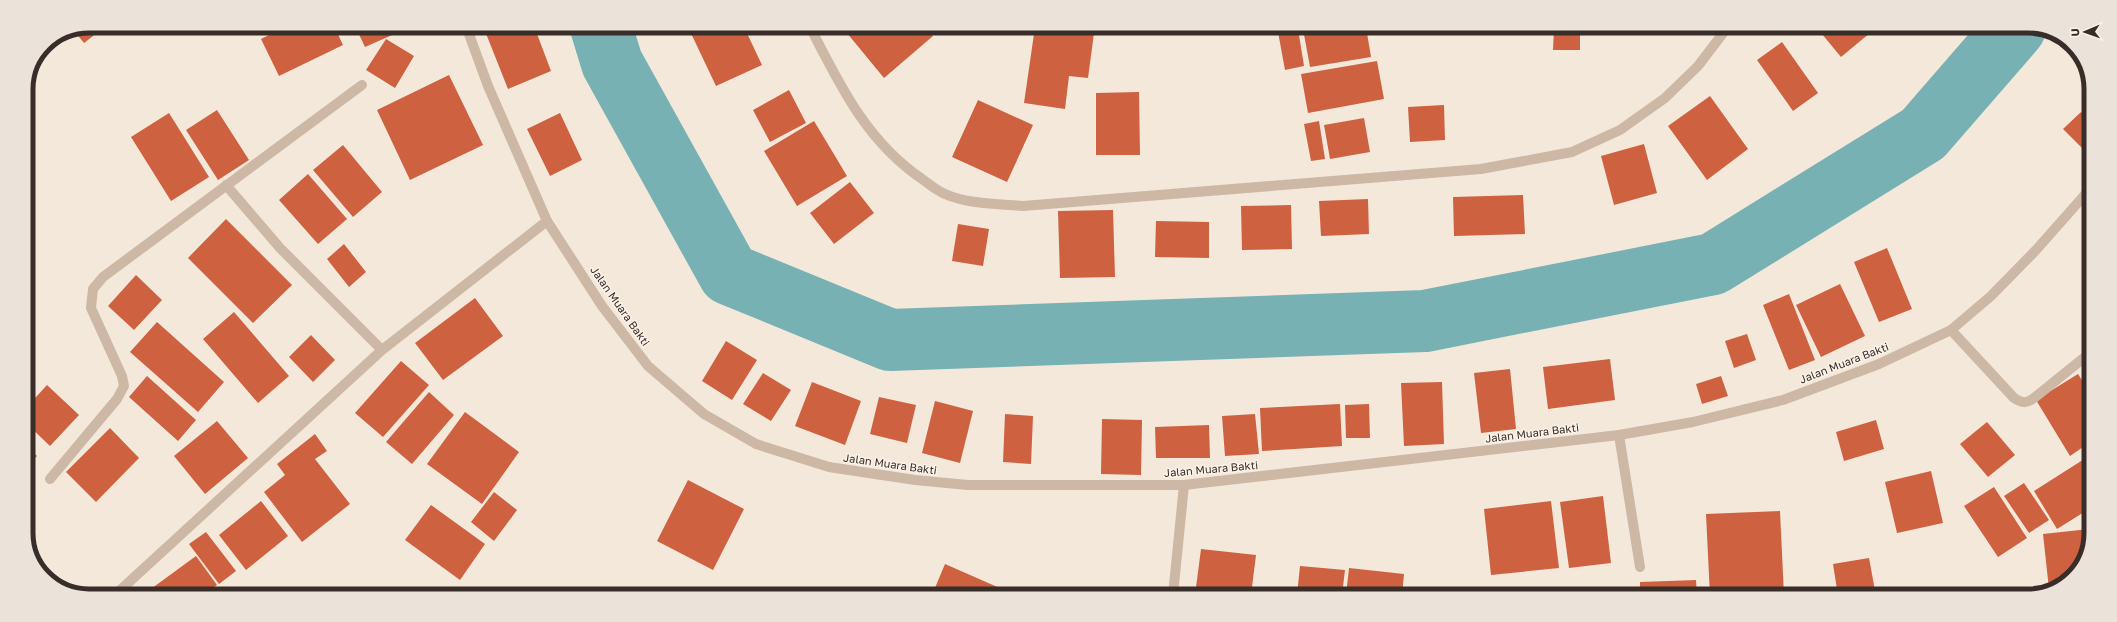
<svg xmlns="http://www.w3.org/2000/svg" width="2117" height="622" viewBox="0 0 2117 622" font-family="'Golos Text',sans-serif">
<rect width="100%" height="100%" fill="#f4e8db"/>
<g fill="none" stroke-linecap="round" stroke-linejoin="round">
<path stroke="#78b1b3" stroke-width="62" d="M601 27 612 63 729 274 890 340 1425 321 1713 264 1923 134 2015 28"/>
</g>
<path fill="#ce613f" d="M89 26H106L84 43 75 32Z
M287 26H334L343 45 279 76 261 39Z
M355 26H407L408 28 365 47Z
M483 26H534L551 71 508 89Z
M688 27H744L762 65 716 86Z
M842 27H925L933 36 884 78Z
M964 27H977L974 33Z
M1035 27H1055L1094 33 1088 78 1069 76 1065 109 1024 103Z
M1313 27H1366L1371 57 1310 67 1303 29Z
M1554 28H1580V50H1553Z
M1817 28H1876L1841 57Z
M1298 29 1304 66 1285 70 1278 32Z
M386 39 414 56 395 88 366 70Z
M1782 42 1818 93 1793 111 1757 60Z
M1377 61 1384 99 1308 113 1301 74Z
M449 75 483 145 410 180 377 110Z
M789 90 806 123 770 142 753 110Z
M1139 92 1140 155H1096V93Z
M1710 96 1748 149 1707 180 1668 126Z
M978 100 1033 125 1007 182 952 157Z
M1444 105 1445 140 1410 142 1408 107Z
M217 110 249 160 218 180 186 130Z
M2081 112 2091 122V152L2088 154 2063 129Z
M169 113 209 177 171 201 131 137Z
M560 113 582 160 550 176 527 129Z
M1364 118 1370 152 1330 159 1324 125Z
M814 121 847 176 797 206 764 151Z
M1319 121 1325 159 1311 161 1304 124Z
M1644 144 1657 193 1614 205 1601 156Z
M343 145 382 192 353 217 313 170Z
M308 174 347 219 318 244 279 200Z
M850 182 874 213 834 244 810 213Z
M1523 195 1525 234 1454 236 1453 197Z
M1368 199 1369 234 1321 236 1319 201Z
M1291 205 1292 249 1242 250 1241 206Z
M1113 210 1115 277 1060 278 1058 211Z
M226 219 292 285 253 323 188 258Z
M1156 221 1209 222V258L1155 257Z
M958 224 989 229 983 266 952 261Z
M344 244 366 272 349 287 327 259Z
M1887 248 1912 309 1879 322 1854 262Z
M136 275 162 300 134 330 108 306Z
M1840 284 1865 336 1821 357 1796 305Z
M1789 294 1815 360 1789 370 1763 305Z
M475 298 503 336 443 380 415 343Z
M234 312 289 376 258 403 203 339Z
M157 322 224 382 198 412 130 352Z
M1747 334 1756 360 1734 368 1725 341Z
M311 335 335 360 313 382 289 357Z
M726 341 757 360 732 400 702 381Z
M1610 359 1615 400 1548 409 1543 367Z
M401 361 429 385 383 437 355 413Z
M1510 369 1516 429 1481 433 1474 373Z
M763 373 791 390 771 421 743 404Z
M2078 374 2090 393 2089 443 2070 456 2036 400Z
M147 376 196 420 178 441 129 397Z
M1721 376 1728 396 1702 404 1696 384Z
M812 382 861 401 845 445 795 426Z
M1442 382 1444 444 1404 446 1401 383Z
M47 385 79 415 50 446 26 423V408Z
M429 392 454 415 412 464 386 442Z
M879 397 916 405 907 443 870 434Z
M935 401 973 411 960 463 922 453Z
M1340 404 1342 446 1262 451 1260 408Z
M1369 404 1370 438H1346L1345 405Z
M465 412 519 452 482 504 427 464Z
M1005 414 1033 416 1031 464 1003 462Z
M1255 414 1259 454 1225 456 1222 416Z
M1102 419 1142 420 1141 475 1101 474Z
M1876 420 1884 449 1844 461 1836 432Z
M217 421 248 458 205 494 174 456Z
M1987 422 2015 455 1988 477 1960 444Z
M1209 425 1210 458H1156L1155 427Z
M110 428 139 458 96 502 66 472Z
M315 434 327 451 315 459 350 504 302 542 264 492 285 475 277 464Z
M26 446 37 456 26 467Z
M2089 456V509L2057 529 2034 491Z
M1931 471 1943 523 1897 533 1885 482Z
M688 480 744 509 713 570 657 541Z
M2024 483 2049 520 2029 533 2004 496Z
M1994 487 2027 538 1998 557 1964 506Z
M494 492 517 510 494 541 471 522Z
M1603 496 1611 563 1569 568 1560 502Z
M261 501 288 536 246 570 219 535Z
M1551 501 1559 568 1491 575 1484 509Z
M431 505 485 544 460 580 405 540Z
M1780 511 1784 596H1710L1706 514Z
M2089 529V549L2067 583 2049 589 2043 534Z
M206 532 236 571 219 584 189 544Z
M1201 549 1256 555 1251 595H1195Z
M196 556 217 585 205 594H144Z
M1869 558 1876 596H1838L1833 564Z
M945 564 1002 589 999 595H932Z
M1300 566 1345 570 1342 595H1297Z
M1349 568 1404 574 1402 595H1346Z
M1696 580 1697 596H1640V582Z
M1622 590V596H1571L1570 591Z"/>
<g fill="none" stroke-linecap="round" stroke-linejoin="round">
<path stroke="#cdb8a6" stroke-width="10" d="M810 27C840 85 866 141 922 179 929 184 937 191 945 194 967 204 998 204 1023 206L1481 169 1572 152 1620 130 1665 98 1698 66 1727 28
M226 185 280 248 382 350
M1951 330 2014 398C2022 403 2026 404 2034 398L2090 353
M1619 435 1640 567
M50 479 117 399 124 386 122 376 91 308 93 289 103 277 362 85
M116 594 382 350 547 221
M1173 595 1184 485"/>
<path stroke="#cdb8a6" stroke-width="10" d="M466 26 488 86 547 221 602 306 648 366 704 414 756 444 829 467 915 480 968 485H1184L1619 435 1693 422 1783 400 1879 364 1951 330 1991 296 2036 250 2090 189"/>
</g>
<g text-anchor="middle" stroke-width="3" stroke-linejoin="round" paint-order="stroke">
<g font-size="11" fill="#382d28" stroke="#fbf2e8">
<text transform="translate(620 306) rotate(55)" y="4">Jalan Muara Bakti</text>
<text transform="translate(1844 363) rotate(-21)" y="4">Jalan Muara Bakti</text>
<text transform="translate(1532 433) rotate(-7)" y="4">Jalan Muara Bakti</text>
<text transform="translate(890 464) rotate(8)" y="4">Jalan Muara Bakti</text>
<text transform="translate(1211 469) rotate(-5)" y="4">Jalan Muara Bakti</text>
</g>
</g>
<path d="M0 0H2117V622H0ZM89 33H2028A56 56 0 0 1 2084 89V533A56 56 0 0 1 2028 589H89A56 56 0 0 1 33 533V89A56 56 0 0 1 89 33Z" fill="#ebe2d9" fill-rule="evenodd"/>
<path fill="none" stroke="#382d28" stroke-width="5" d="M89 33H2028A56 56 0 0 1 2084 89V533A56 56 0 0 1 2028 589H89A56 56 0 0 1 33 533V89A56 56 0 0 1 89 33Z"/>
<g transform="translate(2085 32) rotate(268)" stroke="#fbf2e8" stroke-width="3" paint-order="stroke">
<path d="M0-3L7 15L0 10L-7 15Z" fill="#382d28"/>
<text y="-6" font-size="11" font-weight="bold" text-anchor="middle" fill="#382d28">U</text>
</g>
</svg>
